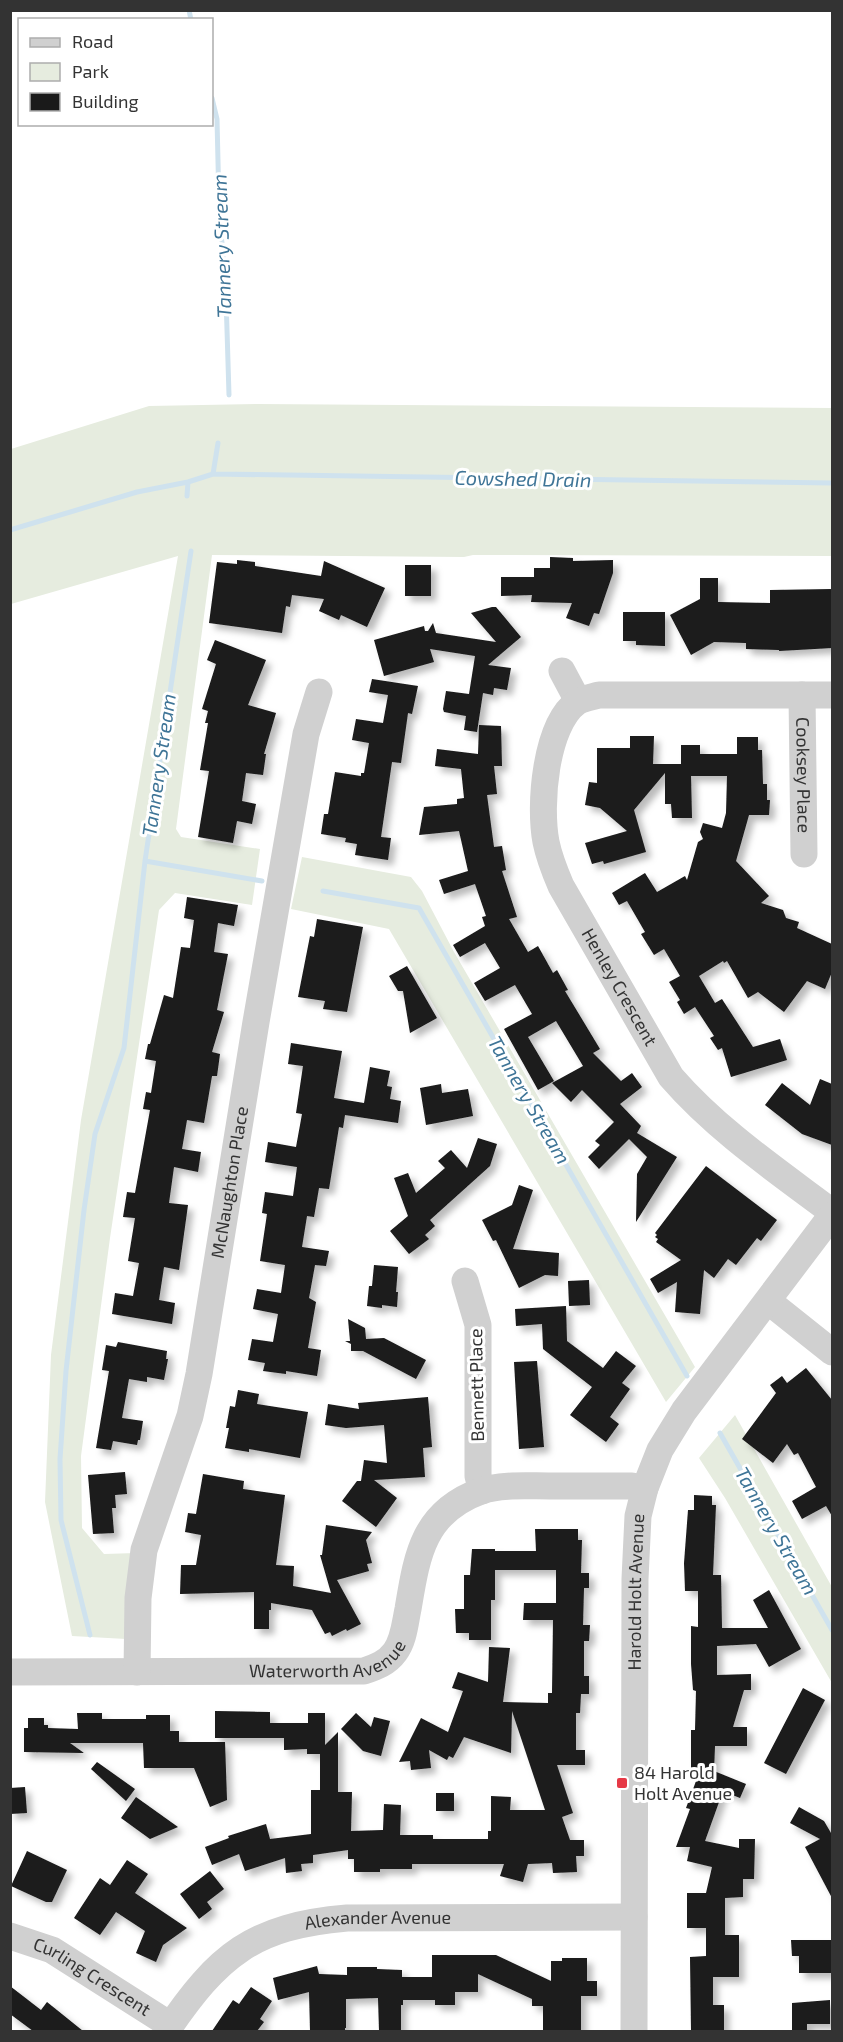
<svg xmlns="http://www.w3.org/2000/svg" width="843" height="2042" viewBox="0 0 843 2042" font-family="'Exo 2',sans-serif">
<defs>
<filter id="shadow"><feDropShadow dx="5.5" dy="5.5" stdDeviation="3" flood-color="#0004"/></filter>
</defs>
<rect width="100%" height="100%" fill="#fff"/>
<path fill="#e6ecdf" d="M257 404 832 408V556L473 555 464 557 212 555 176 829 181 837 260 849 252 905 175 893 159 910 110 1238 81 1456 82 1528 104 1554 136 1553 126 1639 72 1636 45 1502 51 1355 81 1120 178 556 11 604V449L149 406Z
M302 857 411 877 422 891 454 952 695 1367 666 1402 389 929 291 909Z
M735 1415 832 1587V1683L725 1498 699 1458Z"/>
<g fill="none" stroke-linecap="round" stroke-linejoin="round">
<path stroke="#cfe2ee" stroke-width="5" d="M189 10 191 20
M212 98 217 119 219 204 226 297 229 395
M213 474 218 443
M187 496 188 482
M10 530 137 492 188 482 213 474 832 483
M145 861 262 881
M323 891 419 908 687 1376
M720 1433 832 1630
M90 1635 61 1520 60 1459 66 1371 84 1210 95 1134 124 1048 145 861 191 551"/>
</g>
<path fill="#1a1a1a" filter="url(#shadow)" d="M550 557 573 558V561L613 560V573L599 614 594 613 589 626 566 618 572 603 531 602 532 595 501 596V577H534V568H550Z
M237 560 255 562V566L321 576 324 561 385 588 367 627 341 615 339 620 319 611 324 599 292 595 290 607 286 606 282 633 209 623 217 562 237 564Z
M405 565H431V596H405Z
M700 578H718V602L770 603V590L832 589V648L779 651V650L746 649V643L714 642 691 655 670 615 700 599Z
M492 607H496L521 637 488 665 511 668 507 690 494 688 493 695 483 693 477 732 464 730 466 716 444 712 443 709 446 691 469 694 475 656 430 649 434 662 384 676 374 640 424 626 425 631H428L433 623 436 633 496 642 471 613Z
M623 612H665V646L636 645V641H623Z
M215 640 266 660 248 705 276 713 264 754H266L263 775 246 773 242 801 256 804 252 824 237 821 233 843 198 837 209 771 200 770 208 723H205L208 711 202 709 216 664 207 660Z
M372 679 418 686 412 714 408 713 401 763 392 762 381 837 391 838 388 860 355 855 357 844 345 842 346 838 321 834 324 814H328L335 772 361 776V773H364L369 743 352 740 356 719 383 723 388 695 369 692Z
M479 725 501 726 502 766H494L497 794 487 795 494 847 502 846 506 870 502 871 517 917 509 919 528 952 538 946 553 973 557 970 568 990 565 991 600 1049 593 1053 621 1081 632 1073 642 1087 620 1104 641 1126 637 1133 677 1157 636 1222 637 1174 647 1157 629 1139 599 1169 588 1157 600 1145 595 1141 614 1122 582 1090 571 1102 552 1083 583 1066 556 1021 528 1037 554 1081 538 1090 504 1029 532 1014 515 985 485 1001 474 983 500 968 485 943 460 957 453 945 485 926 482 917 486 916 475 884 444 894 439 880 468 871 459 831 419 835 424 807 457 804V799L464 798 461 769 435 766 437 749 478 754Z
M630 736H654L653 764H681V745H700V754H737V737H758V750H762L763 784H767V800H770L769 815H749L736 861 769 896 761 903 783 910 786 918 799 922 797 928 832 944V972L825 989 807 981 784 1012 758 992 748 998 727 961 724 963 723 961 699 976 715 1003 722 999 753 1047 780 1039 787 1060 731 1077 722 1048 718 1050 710 1038 714 1036 695 1007 684 1014 677 1002 680 1000 669 982 680 976 664 949 654 955 641 934 645 932 627 901 619 905 612 893 645 873 657 892 685 876 687 880 698 842 703 839 700 832 703 823 722 828 726 813 727 776H691L692 818H672L671 804H665V773L634 810 646 852 604 864 603 861 592 864 585 843 627 831 600 808 585 805 589 782 597 783V748H630Z
M187 897 238 905 234 926 218 923 214 952 228 954 217 1010 224 1012 212 1052 220 1054 217 1076H212L204 1123 187 1120 182 1149 201 1152 198 1172 174 1167 169 1203 188 1205 179 1270 164 1267 159 1300 175 1303 172 1324 112 1314 115 1293 133 1296 139 1263 128 1261 135 1218 123 1217 127 1192 135 1193 150 1110 143 1109 146 1092 151 1093 156 1061 145 1059 148 1044H150L164 995 173 998 181 947 190 948 194 920 184 918Z
M317 919 363 927 347 1012 323 1009 325 1001 298 997 310 936 314 937Z
M407 966 437 1018 410 1033 403 991H398L389 976Z
M291 1043 342 1051 334 1098 364 1103 370 1067 390 1071 387 1086 392 1087 390 1099 401 1101 398 1123 345 1115 343 1128 339 1127 329 1189 319 1188 314 1217 307 1216 302 1247 329 1251 326 1266 315 1265 309 1298 316 1302 308 1348 321 1350 317 1376 286 1371V1374L263 1371 265 1363 248 1360 252 1339 273 1342 278 1314 253 1309 257 1289 281 1293 285 1265 260 1261 267 1214 262 1213 265 1192 293 1196 297 1167 265 1162 268 1142 296 1147 302 1114 296 1113 303 1066 288 1064Z
M820 1079 832 1084V1145L802 1134 765 1105 782 1083 810 1105Z
M441 1084 442 1093 468 1089 473 1116 426 1125 420 1088Z
M478 1138 497 1144 490 1166 430 1220 435 1226 425 1235 429 1239 409 1254 390 1231 408 1216 394 1178 408 1173 416 1193 445 1168 438 1161 451 1150 467 1168Z
M706 1166 777 1220 761 1241 757 1238 736 1265 728 1259 714 1278 704 1270 700 1314 675 1312 677 1282 658 1293 650 1279 681 1260 656 1242 658 1239 655 1237 657 1235 655 1233Z
M519 1185 533 1190 513 1249 559 1253 558 1276 545 1275 519 1288 496 1240 493 1241 482 1220 512 1205Z
M374 1265 398 1267 396 1292H398L397 1307 382 1305V1308L367 1306 369 1286H372Z
M589 1280 590 1305 569 1306 568 1281Z
M566 1306 567 1341 603 1368 616 1351 636 1366 622 1383 630 1389 610 1417 619 1424 606 1442 570 1415 592 1387 543 1349 542 1324 516 1326 515 1309Z
M348 1319 365 1328 366 1339 384 1338 426 1360 416 1379 363 1351H351V1344L345 1341H350Z
M118 1342 167 1351 166 1359H168L164 1380 147 1377V1382L129 1379 122 1418 143 1421 140 1440H138L137 1445 113 1441 111 1450 96 1448 109 1371 102 1370 106 1345 116 1347Z
M537 1361 544 1447 519 1449 514 1362Z
M806 1368 832 1400V1516L826 1506 802 1519 792 1501 816 1487 798 1453 794 1455 787 1444 773 1463 742 1439 776 1393 770 1385 782 1376 787 1383Z
M238 1390 259 1394 257 1404 308 1412 300 1458 249 1449V1452L225 1448 229 1428H226L230 1406 235 1407Z
M428 1397 432 1447 423 1448 425 1477 374 1480 397 1498 376 1527 342 1501 357 1481H361L364 1460 387 1463 384 1425 346 1428 325 1425 328 1404 359 1409 358 1403Z
M125 1472 127 1494 115 1495 116 1508H112L114 1533 93 1534 88 1475Z
M203 1474 244 1481 243 1489 285 1495 276 1565 294 1566 293 1586 331 1593 320 1555H322L326 1525 372 1532 366 1540 372 1563 367 1564 369 1571 337 1580 361 1624 347 1631 346 1629 332 1636 330 1632 325 1634 312 1610 271 1603V1610H269V1629H254V1592L180 1594 181 1565H196L201 1535 185 1532 188 1513 196 1514Z
M694 1495 712 1496V1505H716L713 1575H721L722 1628H768L753 1600 769 1590 801 1649 769 1667 756 1644 717 1646V1675L751 1674V1690H744L733 1727H747V1746H715L714 1771 746 1784 740 1798 723 1791 705 1841 739 1848V1839H755L754 1879H743V1897L725 1898V1935H739V1977H713V2005H724V2031H691L690 1957 706 1956V1928H687V1893H706L712 1867 687 1861 690 1847H676L690 1809 686 1808 699 1773H691V1730H695L696 1691 693 1690 691 1664V1626L698 1627V1591H685L684 1563 688 1510H694Z
M535 1529H578V1540H582L581 1573H589V1588H584L583 1625H590L589 1641H584V1676H589V1694H581L580 1713H576V1750H585V1765H557L573 1813 562 1817 570 1840H584V1856H576L577 1872 553 1873 552 1863 528 1864 523 1882 500 1876 504 1864H412V1869H380V1872H354V1859H348V1850L313 1855V1863L301 1864 302 1871 286 1873 285 1858 245 1871 239 1854 212 1865 205 1847 229 1838 228 1836 266 1824 270 1839 311 1834V1790H320V1754H307V1749L284 1750V1738H215V1711L270 1712V1723H308V1713H325V1745L338 1732V1792H352L351 1831 383 1830 384 1804 401 1805 400 1835H433V1839H488V1831H491V1796L511 1797 510 1810H545L512 1711 511 1753 464 1737 453 1758 449 1756 447 1760 429 1750 431 1768 411 1770 410 1761 399 1762 421 1718 448 1732 463 1691 452 1688 458 1672 488 1682 489 1647 510 1648 503 1702 548 1703V1693H552L553 1620H523L524 1603H556V1570H495V1600H491V1640H469V1633H456L455 1609H464V1575H470L472 1549H495V1551H536Z
M803 1688 825 1700 786 1774 764 1763Z
M77 1713H102V1719H146V1715H170V1731H179V1742H225L227 1800 210 1807 194 1768H144L143 1743H70L84 1753 24 1752V1728H28V1718H44V1725H48V1728L78 1729Z
M356 1713 371 1727 374 1717 390 1721 381 1756 363 1751 341 1729Z
M97 1762 135 1789 126 1801 91 1769Z
M25 1787 27 1813 10 1814V1788Z
M436 1793H454V1811H436Z
M136 1797 178 1827 150 1839 121 1818Z
M799 1807 824 1821 831 1833 832 1832V1898L805 1847 820 1839 790 1823Z
M27 1851 67 1870 52 1902H46L11 1886Z
M127 1860 148 1874 135 1893 187 1928 163 1945 156 1962 136 1953 145 1931 116 1912 100 1935 74 1918 100 1878 110 1885Z
M210 1871 224 1889 207 1902 212 1909 199 1919 180 1894Z
M791 1940H832V1973H799V1956H792Z
M432 1955H496L551 1981V1961H562V1958H587V1981H597V1996H581V2031H543V2006H532V1999L478 1974V1992H455V2005H435V2000H403V2005H401V2031H379L378 1998 346 1999V2028H345V2031H310L309 1992 278 2000 273 1978 317 1966 319 1974 347 1975V1967H377V1969L402 1970V1977H432Z
M10 1986 41 2010 47 2002 83 2031H33L10 2014Z
M251 1987 272 2001 260 2019 264 2022 257 2031H212L233 2000 239 2004Z
M830 2000V2024H807V2031H792V2003Z"/>
<g fill="none" stroke-linecap="round" stroke-linejoin="round">
<g stroke="#d0d0d0" stroke-width="27">
<path d="M562 671 578 701"/>
<path id="s1" d="M802 695 804 854"/>
<path id="s2" d="M832 695H599C592 697 583 698 577 702 545 725 539 806 546 842 549 857 555 872 561 886L671 1077C717 1130 776 1170 832 1212"/>
<path d="M465 1281 478 1325V1476L482 1491"/>
<path d="M768 1301 832 1352"/>
<path id="s3" d="M10 1672 364 1671C376 1667 387 1663 395 1652 404 1640 405 1623 408 1609 417 1555 423 1512 481 1491 501 1484 527 1486 549 1486 577 1486 604 1486 632 1486L645 1488"/>
<path id="s4" d="M137 1672 138 1598 144 1550 190 1416 199 1374 256 1022 306 734 319 692"/>
<path id="s5" d="M10 1936 52 1950 170 2025"/>
<path id="s6" d="M166 2032C218 1955 253 1926 347 1918L634 1917"/>
<path id="s7" d="M634 2032 635 1579 638 1516 645 1488 660 1450 684 1411 832 1215"/>
</g>
</g>
<rect fill="#e63946" stroke="#fff" stroke-width="2" x="616" y="1777" width="12" height="12" rx="3"/>
<g text-anchor="middle" stroke-width="6" stroke-linejoin="round" paint-order="stroke">
<g font-size="18" fill="#333" stroke="#fff">
<text dy="6" stroke="none"><textPath href="#s1" startOffset="80">Cooksey Place</textPath></text>
<text dy="6" stroke="none"><textPath href="#s2" startOffset="568">Henley Crescent</textPath></text>
<text dy="6" stroke="none"><textPath href="#s4" startOffset="501">McNaughton Place</textPath></text>
<text transform="translate(477 1385) rotate(-91)" y="6">Bennett Place</text>
<text dy="6" stroke="none"><textPath href="#s7" startOffset="440">Harold Holt Avenue</textPath></text>
<text dy="6" stroke="none"><textPath href="#s3" startOffset="321">Waterworth Avenue</textPath></text>
<text dy="6" stroke="none"><textPath href="#s6" startOffset="255">Alexander Avenue</textPath></text>
<text dy="6" stroke="none"><textPath href="#s5" startOffset="92">Curling Crescent</textPath></text>
</g>
<g font-size="18" fill="#333" stroke="#fff" text-anchor="start">
<text x="634" y="1779">84 Harold<tspan x="634" dy="21">Holt Avenue</tspan></text>
</g>
<g font-size="20" font-style="italic" fill="#3f7597" stroke="#fff">
<text transform="translate(222 246) rotate(-92)" y="7">Tannery Stream</text>
<text transform="translate(523 479) rotate(1)" y="7">Cowshed Drain</text>
<text transform="translate(159 765) rotate(-82)" y="7">Tannery Stream</text>
<text transform="translate(529 1100) rotate(60)" y="7">Tannery Stream</text>
<text transform="translate(776 1531) rotate(60)" y="7">Tannery Stream</text>
</g>
</g>
<rect width="843" height="2042" fill="none" stroke="#333333" stroke-width="24"/>
<rect x="18" y="18" width="195" height="108" fill="#ffffff" stroke="#adadad" stroke-width="1.5"/>
<rect x="30" y="38" width="30" height="9" fill="#d0d0d0" stroke="#adadad" stroke-width="1.5"/>
<text x="72" y="48" font-size="18" fill="#333333">Road</text>
<rect x="30" y="63" width="30" height="18" fill="#e6ecdf" stroke="#adadad" stroke-width="1.5"/>
<text x="72" y="78" font-size="18" fill="#333333">Park</text>
<rect x="30" y="93" width="30" height="18" fill="#1a1a1a" stroke="#adadad" stroke-width="1.5"/>
<text x="72" y="108" font-size="18" fill="#333333">Building</text>
</svg>
